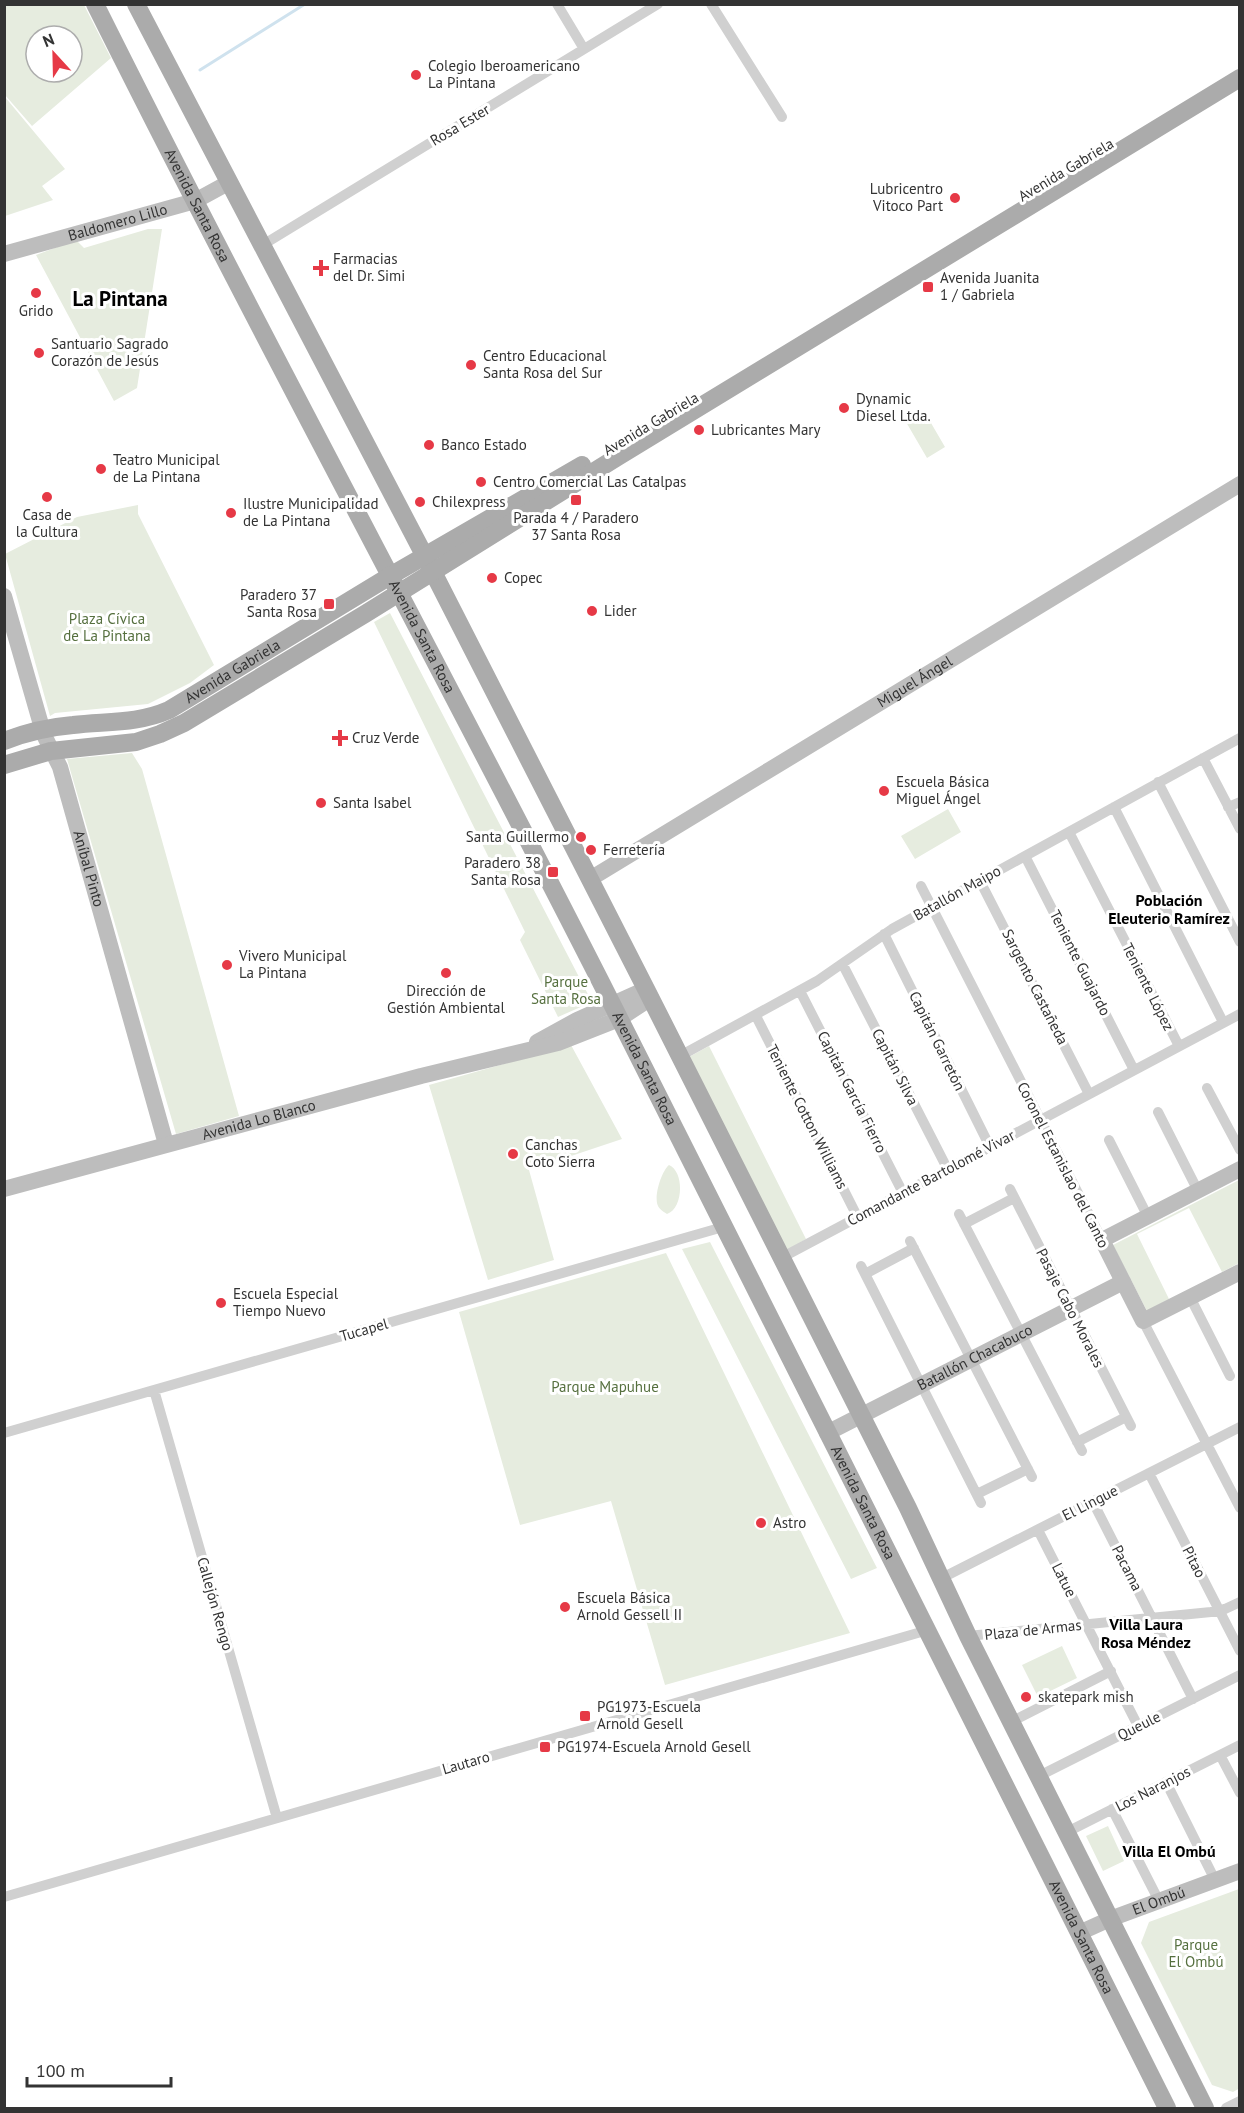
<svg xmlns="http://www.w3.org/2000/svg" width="1244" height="2113" viewBox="0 0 1244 2113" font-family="'PT Sans',sans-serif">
<rect width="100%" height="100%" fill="#fff"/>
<path fill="#e6ecdf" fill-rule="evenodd" d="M4 5H84L111 58 32 126 5 95ZM36 36H72V72H36Z
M5 97 65 169 42 186 53 200 5 216Z
M148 229H162L137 388 114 401 36 255 76 240 84 248Z
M924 411 945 447 927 458 906 422Z
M138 505V514L214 665 190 683 148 704 55 713 50 716 5 554 77 517Z
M390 613 592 1002 558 1017 520 940 525 932 374 622Z
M132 753 142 769 239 1116 176 1134 67 759Z
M948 809 961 832 915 859 901 836Z
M571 1045 622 1139 529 1170 554 1260 488 1280 429 1085Z
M709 1046 806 1239 786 1251 689 1057Z
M669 1165C685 1172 683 1209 667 1214 662 1211 658 1208 657 1203 655 1192 662 1171 669 1165Z
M1239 1180V1263L1222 1272 1189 1208 1137 1234 1169 1299 1147 1311 1113 1245Z
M710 1242 877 1568 851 1579 682 1249Z
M666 1253 850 1633 665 1685 611 1501 520 1525 459 1312Z
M1062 1646 1077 1678 1038 1697 1022 1665Z
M1108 1826 1124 1861 1103 1871 1086 1836Z
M1239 1889 1240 2088 1233 2092 1212 2085 1141 1943 1149 1922Z"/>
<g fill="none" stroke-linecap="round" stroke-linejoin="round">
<path stroke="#cfe2ee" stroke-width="3" d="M200 70 305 4"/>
<path stroke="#d0d0d0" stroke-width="10" d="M557 4 584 49
M711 4 782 117
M261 246 658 4
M1203 758 1240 829
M1158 782 1240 942
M1114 807 1223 1022
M1228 807 1240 802
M1069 832 1179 1046
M1025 856 1134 1070
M980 881 1089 1094
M921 886 1102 1240
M884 934 990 1147
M843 965 948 1170
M800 991 903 1193
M756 1016 858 1218
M680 1056 817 981 892 929 1240 738
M1207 1088 1240 1150
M1158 1112 1198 1191
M1109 1140 1148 1217
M1010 1189 1131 1426
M959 1214 1082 1451
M964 1224 1014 1198
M910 1241 1032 1477
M781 1258 1240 1014
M861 1266 981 1503
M865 1274 914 1248
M1190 1297 1230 1376
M1143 1321 1240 1508
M154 1390 277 1818
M4 1433 723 1227
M1077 1442 1126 1417
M1149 1473 1240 1651
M977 1494 1028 1469
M1093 1502 1193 1699
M1038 1530 1138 1726
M940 1579 1240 1427
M968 1636 1211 1612 1225 1609 1240 1602
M1011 1722 1111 1671
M1220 1755 1240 1793
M1039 1776 1240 1675
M1166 1782 1215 1880
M1112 1809 1159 1901
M1067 1832 1240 1745
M4 1897 928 1630
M1226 2108 1240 2101"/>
<g stroke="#bdbdbd" stroke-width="16">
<path id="s1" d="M4 254 195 201 228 183"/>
<path id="s2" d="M4 596 44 735 60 767 166 1144"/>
<path id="s3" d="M590 879 1240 484"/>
<path d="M537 1042 577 1020 646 989"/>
<path d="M1240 1169 1102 1240 1143 1321 1240 1272"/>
<path id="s4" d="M4 1189 421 1076 558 1043 619 1019 651 998"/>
<path id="s5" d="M827 1433 1123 1282"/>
<path id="s6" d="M1079 1933 1110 1919 1240 1871"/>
</g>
<g stroke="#ababab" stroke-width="18">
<path id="s7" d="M95 4C263 341 443 670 613 1006 798 1373 983 1741 1167 2108"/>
<path d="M136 4 433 572 646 989 908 1508 968 1636 1205 2108"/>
<path id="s8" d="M4 741C27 732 49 727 73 725 106 721 137 724 169 710L390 576 582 465"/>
<path d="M4 765 51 751 136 742 160 734 184 723 365 614 619 456 1240 78"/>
</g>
</g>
<g fill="#e63946" stroke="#fff" stroke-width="2">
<circle cx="416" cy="75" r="6"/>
<circle cx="955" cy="198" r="6"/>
<path d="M318 259h6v6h6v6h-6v6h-6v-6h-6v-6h6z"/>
<rect x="922" y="281" width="12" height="12" rx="3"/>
<circle cx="36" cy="293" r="6"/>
<circle cx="39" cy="353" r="6"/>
<circle cx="471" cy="365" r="6"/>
<circle cx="844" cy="408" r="6"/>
<circle cx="699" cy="430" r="6"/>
<circle cx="429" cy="445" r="6"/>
<circle cx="101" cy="469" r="6"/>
<circle cx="481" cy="482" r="6"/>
<circle cx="47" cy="497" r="6"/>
<rect x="570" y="494" width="12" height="12" rx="3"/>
<circle cx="420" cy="502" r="6"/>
<circle cx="231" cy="513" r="6"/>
<circle cx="492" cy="578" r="6"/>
<rect x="323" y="598" width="12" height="12" rx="3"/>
<circle cx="592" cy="611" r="6"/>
<path d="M337 729h6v6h6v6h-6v6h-6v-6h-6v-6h6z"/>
<circle cx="884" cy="791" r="6"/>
<circle cx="321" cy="803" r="6"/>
<circle cx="581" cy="837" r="6"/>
<circle cx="591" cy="850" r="6"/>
<rect x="547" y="866" width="12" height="12" rx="3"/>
<circle cx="227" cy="965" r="6"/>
<circle cx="446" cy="973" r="6"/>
<circle cx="513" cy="1154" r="6"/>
<circle cx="221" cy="1303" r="6"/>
<circle cx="761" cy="1523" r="6"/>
<circle cx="565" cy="1607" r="6"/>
<circle cx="1026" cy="1697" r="6"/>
<rect x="579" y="1710" width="12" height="12" rx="3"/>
<rect x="539" y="1741" width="12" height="12" rx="3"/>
</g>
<g text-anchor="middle" stroke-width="6" stroke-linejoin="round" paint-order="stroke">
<g font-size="15" fill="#333" stroke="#fff" text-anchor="start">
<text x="428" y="71">Colegio Iberoamericano<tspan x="428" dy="17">La Pintana</tspan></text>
<text x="943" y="194" text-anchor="end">Lubricentro<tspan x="943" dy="17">Vitoco Part</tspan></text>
<text x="333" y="264">Farmacias<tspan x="333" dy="17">del Dr. Simi</tspan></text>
<text x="940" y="283">Avenida Juanita<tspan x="940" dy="17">1 / Gabriela</tspan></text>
<text x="36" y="316" text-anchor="middle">Grido</text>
<text x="51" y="349">Santuario Sagrado<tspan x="51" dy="17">Corazón de Jesús</tspan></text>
<text x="483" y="361">Centro Educacional<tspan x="483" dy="17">Santa Rosa del Sur</tspan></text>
<text x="856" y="404">Dynamic<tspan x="856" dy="17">Diesel Ltda.</tspan></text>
<text x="711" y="435">Lubricantes Mary</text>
<text x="441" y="450">Banco Estado</text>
<text x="113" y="465">Teatro Municipal<tspan x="113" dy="17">de La Pintana</tspan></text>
<text x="493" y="487">Centro Comercial Las Catalpas</text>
<text x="432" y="507">Chilexpress</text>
<text x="243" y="509">Ilustre Municipalidad<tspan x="243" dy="17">de La Pintana</tspan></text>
<text x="47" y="520" text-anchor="middle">Casa de<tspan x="47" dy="17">la Cultura</tspan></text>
<text x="576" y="523" text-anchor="middle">Parada 4 / Paradero<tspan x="576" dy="17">37 Santa Rosa</tspan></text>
<text x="504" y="583">Copec</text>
<text x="317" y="600" text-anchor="end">Paradero 37<tspan x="317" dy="17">Santa Rosa</tspan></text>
<text x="604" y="616">Lider</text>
<text x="352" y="743">Cruz Verde</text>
<text x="896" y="787">Escuela Básica<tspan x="896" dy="17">Miguel Ángel</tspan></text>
<text x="333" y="808">Santa Isabel</text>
<text x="569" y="842" text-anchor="end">Santa Guillermo</text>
<text x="603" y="855">Ferretería</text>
<text x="541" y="868" text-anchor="end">Paradero 38<tspan x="541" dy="17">Santa Rosa</tspan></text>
<text x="239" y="961">Vivero Municipal<tspan x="239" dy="17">La Pintana</tspan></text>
<text x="446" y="996" text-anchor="middle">Dirección de<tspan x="446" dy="17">Gestión Ambiental</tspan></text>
<text x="525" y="1150">Canchas<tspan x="525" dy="17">Coto Sierra</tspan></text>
<text x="233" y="1299">Escuela Especial<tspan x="233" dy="17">Tiempo Nuevo</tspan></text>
<text x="773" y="1528">Astro</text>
<text x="577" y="1603">Escuela Básica<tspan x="577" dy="17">Arnold Gessell II</tspan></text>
<text x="1038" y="1702">skatepark mish</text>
<text x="597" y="1712">PG1973-Escuela<tspan x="597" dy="17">Arnold Gesell</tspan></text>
<text x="557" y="1752">PG1974-Escuela Arnold Gesell</text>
</g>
<g font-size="15" fill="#333" stroke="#fff">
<text transform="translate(460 125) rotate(-31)" y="5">Rosa Ester</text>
<text transform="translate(1066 170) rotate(-31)" y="5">Avenida Gabriela</text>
<text dy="5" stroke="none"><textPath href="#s7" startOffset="226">Avenida Santa Rosa</textPath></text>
<text dy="5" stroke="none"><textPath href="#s1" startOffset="118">Baldomero Lillo</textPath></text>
<text transform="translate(651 424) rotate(-31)" y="5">Avenida Gabriela</text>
<text dy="5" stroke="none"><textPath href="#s7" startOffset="712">Avenida Santa Rosa</textPath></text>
<text dy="5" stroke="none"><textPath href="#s8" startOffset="243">Avenida Gabriela</textPath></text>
<text dy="5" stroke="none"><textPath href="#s3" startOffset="380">Miguel Ángel</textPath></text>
<text dy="5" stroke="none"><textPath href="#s2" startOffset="286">Aníbal Pinto</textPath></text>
<text transform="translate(957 893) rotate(-29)" y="5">Batallón Maipo</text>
<text transform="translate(1080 963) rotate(63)" y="5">Teniente Guajardo</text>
<text transform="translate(1035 987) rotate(63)" y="5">Sargento Castañeda</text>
<text transform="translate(1148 987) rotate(63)" y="5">Teniente López</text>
<text transform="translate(937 1041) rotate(64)" y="5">Capitán Garretón</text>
<text transform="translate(895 1067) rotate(63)" y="5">Capitán Silva</text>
<text dy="5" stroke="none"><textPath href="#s7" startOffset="1198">Avenida Santa Rosa</textPath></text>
<text transform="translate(852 1092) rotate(63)" y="5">Capitán García Fierro</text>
<text transform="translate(807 1117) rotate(63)" y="5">Teniente Cotton Williams</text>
<text dy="5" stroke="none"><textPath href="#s4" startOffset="264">Avenida Lo Blanco</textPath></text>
<text transform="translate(1063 1165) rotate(63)" y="5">Coronel Estanislao del Canto</text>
<text transform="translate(931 1178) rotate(-28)" y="5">Comandante Bartolomé Vivar</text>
<text transform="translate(1070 1308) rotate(63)" y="5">Pasaje Cabo Morales</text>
<text transform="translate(364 1330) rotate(-16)" y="5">Tucapel</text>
<text dy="5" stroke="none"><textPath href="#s5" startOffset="166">Batallón Chacabuco</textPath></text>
<text transform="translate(1090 1503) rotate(-27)" y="5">El Lingue</text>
<text dy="5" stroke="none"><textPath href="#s7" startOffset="1684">Avenida Santa Rosa</textPath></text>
<text transform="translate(1194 1562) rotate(63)" y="5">Pitao</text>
<text transform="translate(1127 1568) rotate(63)" y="5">Pacama</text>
<text transform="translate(1064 1580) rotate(63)" y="5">Latue</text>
<text transform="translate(215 1604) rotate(74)" y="5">Callejón Rengo</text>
<text transform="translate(1033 1630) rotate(-6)" y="5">Plaza de Armas</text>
<text transform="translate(1139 1726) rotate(-27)" y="5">Queule</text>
<text transform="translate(466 1763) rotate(-16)" y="5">Lautaro</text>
<text transform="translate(1153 1789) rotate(-27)" y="5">Los Naranjos</text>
<text dy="5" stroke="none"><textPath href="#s6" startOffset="86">El Ombú</textPath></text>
<text dy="5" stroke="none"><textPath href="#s7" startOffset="2170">Avenida Santa Rosa</textPath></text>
</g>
<g font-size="15" fill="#56703f" stroke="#fff">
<text x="107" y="624">Plaza Cívica<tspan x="107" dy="17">de La Pintana</tspan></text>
<text x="566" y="987">Parque<tspan x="566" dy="17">Santa Rosa</tspan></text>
<text x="605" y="1392">Parque Mapuhue</text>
<text x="1196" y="1950">Parque<tspan x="1196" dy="17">El Ombú</tspan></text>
</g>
<g font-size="16" font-weight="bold" fill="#000" stroke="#fff">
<text x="1169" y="906">Población<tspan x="1169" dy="18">Eleuterio Ramírez</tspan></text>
<text x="1146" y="1630">Villa Laura<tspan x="1146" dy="18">Rosa Méndez</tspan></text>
<text x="1169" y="1857">Villa El Ombú</text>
</g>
<g font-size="21" font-weight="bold" fill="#000" stroke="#fff">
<text x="120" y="306">La Pintana</text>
</g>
</g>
<rect width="1244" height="2113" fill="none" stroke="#333333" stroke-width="12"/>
<g transform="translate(54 54) rotate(338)"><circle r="28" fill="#ffffff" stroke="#adadad" stroke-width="1.5"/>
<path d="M0-4.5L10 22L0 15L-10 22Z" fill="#e63946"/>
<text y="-9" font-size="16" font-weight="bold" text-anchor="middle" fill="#333333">N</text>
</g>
<path d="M27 2077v9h144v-9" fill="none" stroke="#333333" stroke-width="3"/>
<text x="36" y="2077" font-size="18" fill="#333333" stroke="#ffffff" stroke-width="4.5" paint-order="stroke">100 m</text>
</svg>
